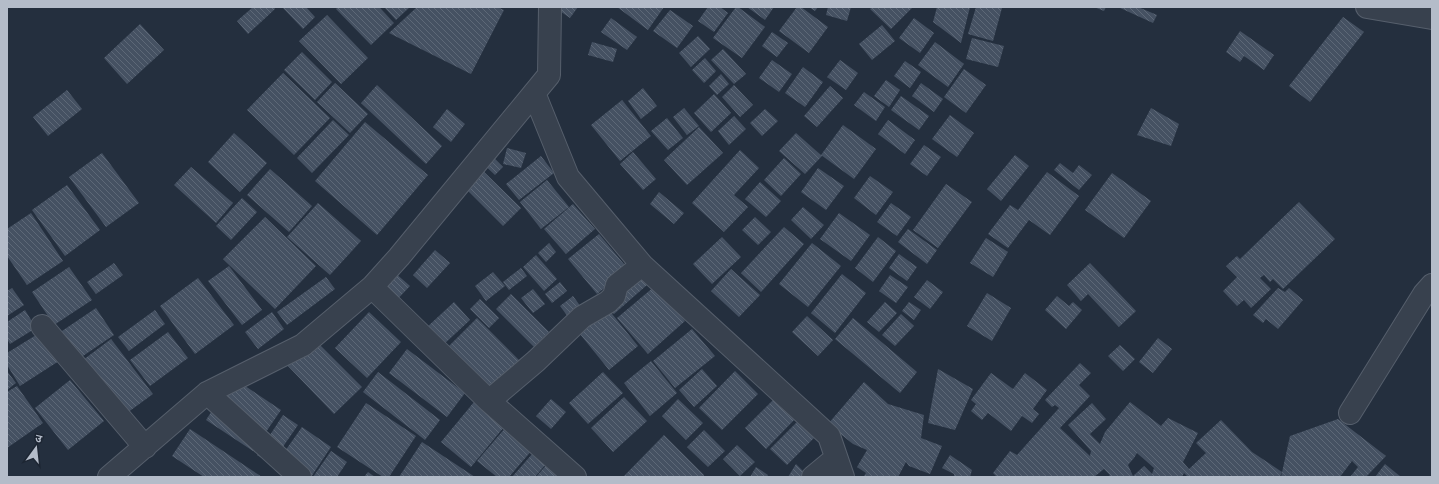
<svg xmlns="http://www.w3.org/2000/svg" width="1439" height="484" viewBox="0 0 1439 484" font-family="'Fira Sans','Noto Sans Devanagari',sans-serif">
<defs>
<pattern id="building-back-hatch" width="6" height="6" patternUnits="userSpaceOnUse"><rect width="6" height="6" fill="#455162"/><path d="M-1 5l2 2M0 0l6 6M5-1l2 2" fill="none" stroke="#5d6877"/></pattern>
</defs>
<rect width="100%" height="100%" fill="#242f3e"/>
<path fill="url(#building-back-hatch)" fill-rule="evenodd" d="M253 7H274L275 9 248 34 237 21Z
M282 7H306L315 17 303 29Z
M338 7H379L394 23 371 45 336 9Z
M384 7H410L396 20Z
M417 7H497L504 10 471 74 389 33Z
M554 7H578L570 18Z
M617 7H664L648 30Z
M708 7H720L728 13 714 32 698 21Z
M736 7H738L765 27 742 58 713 38Z
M747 7H774L765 20Z
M797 7H801L828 27 809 53 779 31Z
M809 7H818L815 11Z
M828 7H851L847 21 826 15Z
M872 7H913L891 29 870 9Z
M937 7H970L961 43 933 22Z
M976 7 1002 8 993 41 968 34Z
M1094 7H1106L1104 11Z
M1118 7H1138L1157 15 1153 23Z
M670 10 693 26 677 48 653 31Z
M327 15 368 58 341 84 299 41Z
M1343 17 1364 32 1310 102 1289 86Z
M611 18 637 37 627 50 601 32Z
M914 18 934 33 920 53 899 38Z
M140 24 164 50 127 84 104 58Z
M882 25 895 41 872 60 859 44Z
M1240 31 1274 55 1264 70 1244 56 1240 62 1226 52Z
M772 32 788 43 777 57 762 46Z
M698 36 710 49 691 67 679 53Z
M972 38 1004 46 998 67 966 59Z
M592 42 617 49 613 62 588 55Z
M935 42 964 64 948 87 918 65Z
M723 49 746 74 734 84 711 60Z
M302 52 332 82 315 100 284 70Z
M705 58 716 71 704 83 692 70Z
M772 60 792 74 779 92 759 78Z
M840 60 858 73 846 90 827 77Z
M905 61 921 72 910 88 894 76Z
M803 67 823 82 805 107 785 93Z
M964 69 986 85 966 113 944 97Z
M283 73 330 118 294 155 247 110Z
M721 74 729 84 717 95 709 86Z
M886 80 900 90 889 107 874 96Z
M335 83 368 114 350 133 317 102Z
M921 83 943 99 934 112 912 96Z
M377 85 442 146 426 164 361 103Z
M734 85 753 105 740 117 722 97Z
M830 86 843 98 817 127 804 116Z
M643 88 657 106 641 119 628 101Z
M67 90 82 109 48 136 33 117Z
M864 92 885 107 876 121 854 105Z
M714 94 731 113 711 132 694 113Z
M901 96 929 116 919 130 891 110Z
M622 100 651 136 620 161 591 125Z
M684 108 699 126 687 135 673 117Z
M1151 108 1179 124 1171 146 1137 135Z
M447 109 465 124 451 142 433 127Z
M765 109 778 121 762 136 750 123Z
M950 115 974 133 957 157 932 139Z
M734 116 746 129 729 145 718 131Z
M667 118 683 138 668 150 651 131Z
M333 120 349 135 312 173 297 158Z
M888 120 915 140 905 154 878 134Z
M365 122 428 175 377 235 315 181Z
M843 125 876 149 854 179 821 155Z
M699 127 723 153 687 185 664 160Z
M234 133 267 163 240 192 208 162Z
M796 133 822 156 805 174 779 151Z
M924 145 941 157 927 176 910 164Z
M507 148 526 153 521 168 503 164Z
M740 150 759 168 734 195 748 207 724 232 692 203Z
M488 152 503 167 495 175 480 161Z
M633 152 656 179 643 190 620 164Z
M102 153 139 203 106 227 69 177Z
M1015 155 1029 166 1001 201 987 189Z
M541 156 554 173 519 200 506 184Z
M784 158 801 174 781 196 764 180Z
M1060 163 1073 173 1079 165 1092 175 1079 190 1054 170Z
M477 165 521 208 503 226 459 182Z
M191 167 233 203 216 223 174 185Z
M818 168 844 186 826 210 801 192Z
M270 169 312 206 289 232 247 195Z
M1047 172 1079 196 1050 235 1029 220 1008 248 988 234 1010 205 1018 210Z
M1112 173 1151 201 1124 238 1085 210Z
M870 176 893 192 876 215 854 198Z
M547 180 569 207 541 229 520 202Z
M760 182 781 201 766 217 745 199Z
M946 184 972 202 938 248 913 230Z
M67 185 100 230 65 256 32 210Z
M659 192 684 213 674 224 650 204Z
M242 198 257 212 231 240 216 226Z
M1299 202 1335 239 1283 289 1273 279 1270 282 1264 275 1260 278 1271 289 1251 308 1244 300 1237 306 1223 291 1237 277 1226 266 1237 256 1240 259Z
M318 203 361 241 330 275 287 237Z
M891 203 911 217 897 236 877 222Z
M573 204 595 229 566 254 544 229Z
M803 207 824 225 811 239 791 220Z
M31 213 63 261 27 285 7 256V229Z
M839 213 870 235 851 261 820 239Z
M265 217 316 266 275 309 223 259Z
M755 217 771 232 758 245 742 230Z
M784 227 804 244 761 292 741 273Z
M908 229 937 250 927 264 898 242Z
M599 234 628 269 597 294 568 259Z
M722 237 741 257 712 284 693 264Z
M878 237 896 251 873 282 855 268Z
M986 238 1008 252 993 277 970 263Z
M549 243 556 252 546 262 538 253Z
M812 243 841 266 808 307 779 284Z
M435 250 450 263 427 288 413 275Z
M899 254 917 267 907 281 889 268Z
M536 255 557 279 544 291 523 267Z
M114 263 123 275 96 294 87 282Z
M1090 263 1136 311 1119 327 1088 294 1081 301 1067 285Z
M386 265 410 286 392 305 369 285Z
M229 266 262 310 242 325 208 281Z
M69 267 92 300 54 325 32 292Z
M521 268 527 276 509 290 503 282Z
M731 269 760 295 739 317 711 291Z
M493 272 505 286 486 301 475 286Z
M636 272 647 285 614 314 602 300Z
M842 274 866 293 835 333 811 313Z
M890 275 908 287 896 303 879 291Z
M326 277 335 289 287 325 277 312Z
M198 278 234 325 195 354 160 306Z
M927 280 943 292 930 309 914 297Z
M560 282 567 291 552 303 545 294Z
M655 286 685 321 648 354 617 318Z
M12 288 24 305 7 316V291Z
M1278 288 1285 292 1289 288 1303 300 1278 329 1266 319 1263 323 1253 315Z
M533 289 545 304 533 313 521 298Z
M987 293 1011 308 992 341 967 326Z
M511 294 549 332 534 347 496 309Z
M573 296 581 307 569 318 560 306Z
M1057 296 1069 306 1073 302 1082 310 1066 329 1045 310Z
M480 299 499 318 489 328 470 309Z
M600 299 638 346 609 370 571 323Z
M454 302 470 320 442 346 425 329Z
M885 302 897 313 879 332 867 322Z
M909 302 921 310 914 320 902 311Z
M96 308 114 335 77 360 59 333Z
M25 310 36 328 10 344 7 339V322Z
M155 310 165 324 129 351 118 337Z
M272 312 284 329 258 349 245 332Z
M369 312 401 342 367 378 335 348Z
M901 314 914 326 895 346 882 335Z
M807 316 833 340 818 356 792 332Z
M477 318 523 364 494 393 448 347Z
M853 318 917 372 900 393 835 339Z
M692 329 715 356 675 388 653 361Z
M41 332 59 361 20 386 7 365V353Z
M168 332 188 358 150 386 130 360Z
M313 338 362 387 334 414 286 364Z
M1158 338 1172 349 1153 373 1139 362Z
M111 339 153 394 116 421 75 366Z
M1120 345 1135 359 1123 371 1108 356Z
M407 349 465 393 447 417 389 373Z
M651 361 677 393 650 416 624 383Z
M1080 363 1091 373 1079 385 1090 396 1060 428 1090 456 1091 451 1068 425 1092 403 1106 419 1090 434 1100 444 1105 432 1130 402 1161 426 1168 418 1198 433 1183 462 1189 469 1206 453 1196 443 1221 420 1252 452 1282 472 1280 477H1232L1228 474 1231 477H1188L1184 473 1182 477H1108L1110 475 1104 469 1094 477H997L993 473 1010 451 1017 455 1059 408 1055 405 1052 407 1045 400ZM1137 453 1154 468 1152 474 1144 466 1133 476 1128 465 1134 458Z
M702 369 717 386 694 407 679 390Z
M938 369 973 389 955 430 928 423Z
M7 371 16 383 7 390Z
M735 371 758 394 722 430 699 408Z
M378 372 440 420 425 440 363 392Z
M603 372 623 393 588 424 569 403Z
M991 373 1013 389 1025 373 1047 390 1033 409 1039 414 1032 423 1022 416 1011 431 988 413 982 420 971 411 976 404 971 400Z
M233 378 281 410 253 451 206 420Z
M70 380 104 421 68 450 35 408Z
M864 382 888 404 924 415 921 438 942 446 930 474 909 466 906 462 898 477H866L864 476 866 473 857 467 867 450 853 444 828 424Z
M17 386 43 423 7 448V392Z
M777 396 797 417 766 449 745 428Z
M624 397 647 421 613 452 591 428Z
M551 399 566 412 551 429 536 416Z
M678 399 703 423 686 440 662 416Z
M474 402 504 427 471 467 441 442Z
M366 403 416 436 389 477H383L337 447Z
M283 415 298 425 271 464 257 455Z
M1338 419 1386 456 1366 477H1350L1358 467 1352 461 1340 477H1281L1290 436Z
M797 422 814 438 787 465 770 449Z
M302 427 331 447 311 477H285L273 468Z
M506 427 533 449 509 477H497L477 461Z
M190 429 262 477H204L172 456Z
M704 430 725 451 708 467 687 447Z
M664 435 704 475 703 477H623Z
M422 442 475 477H399Z
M737 445 755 462 740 476 723 459Z
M331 451 347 462 337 477H313Z
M533 453 546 464 535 477H512Z
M950 455 972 470 970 477H954V474L942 468Z
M548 463 566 477H536Z
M796 464 806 474 803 477H788Z
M1385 464 1401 477H1375Z
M756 467 768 475 767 477H750Z
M368 472 375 477H364Z"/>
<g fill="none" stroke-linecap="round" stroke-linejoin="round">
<defs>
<path id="street" d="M1367 7 1432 18
M534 93 568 177 642 265 829 436 843 477
M372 287 489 401 575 477
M42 326 145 447
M207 393 300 477
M489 401 536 361 582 317 608 302 614 296 617 285 642 265
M1350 413 1424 294 1432 285
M109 477 207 393 303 345 372 287 399 257 549 75 550 7
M813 477 836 458"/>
</defs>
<use href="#street" stroke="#565f6c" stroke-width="24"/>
<use href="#street" stroke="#38414e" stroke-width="22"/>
</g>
<rect width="1439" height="484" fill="none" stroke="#b4bcc9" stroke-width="16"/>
<g transform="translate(36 448) rotate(15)" stroke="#1d2633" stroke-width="3" paint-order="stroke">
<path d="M0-3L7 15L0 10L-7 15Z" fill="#b4bcc9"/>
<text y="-6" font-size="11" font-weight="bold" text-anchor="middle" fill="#b4bcc9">उ</text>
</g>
</svg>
